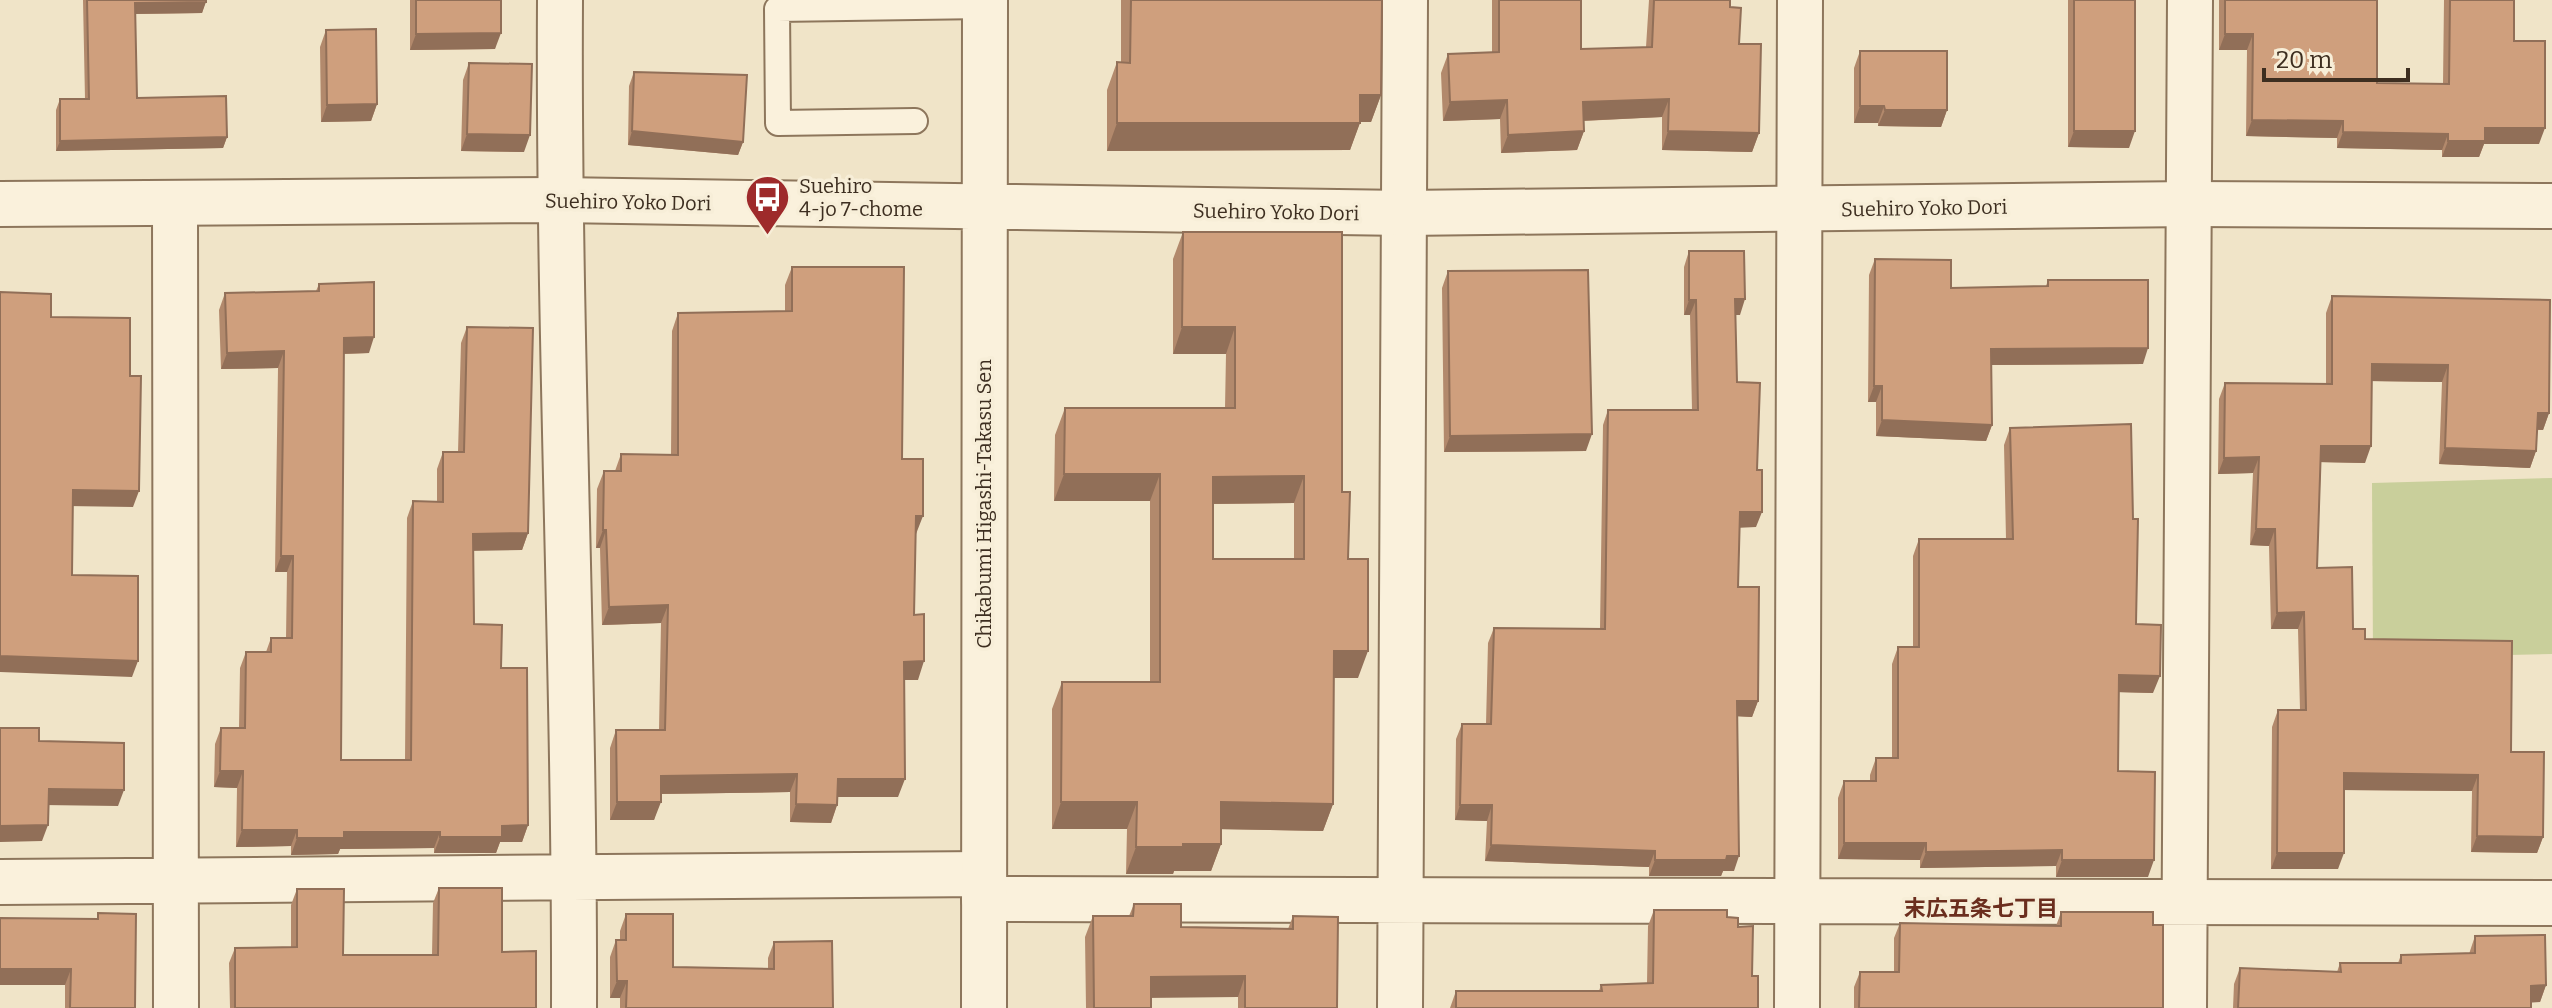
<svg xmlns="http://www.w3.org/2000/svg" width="2552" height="1008" viewBox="0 0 2552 1008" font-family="Bitter,'Noto Sans JP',serif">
<rect width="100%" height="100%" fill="#f0e4c8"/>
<path fill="#c9cf9b" d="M2552 478V654L2373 658 2372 483Z"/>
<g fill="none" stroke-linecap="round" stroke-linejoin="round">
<defs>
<path id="service" d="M915 121 778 123 777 9 985 6"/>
<path id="minor" d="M560 0C558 336 575 672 574 1008
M175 205 176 1008
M0 882 984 874
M984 899 2552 903
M1400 1008 1405 0
M1797 1008 1800 0
M2184 1008 2190 0"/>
<path id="tertiary" d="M0 204 559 200 1405 213 2191 204 2552 206
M984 1008 985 0"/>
</defs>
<use href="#service" stroke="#8d765c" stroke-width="28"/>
<use href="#minor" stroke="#8d765c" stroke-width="48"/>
<use href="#tertiary" stroke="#8d765c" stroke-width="48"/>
<use href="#service" stroke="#faf1dc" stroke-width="24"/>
<use href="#minor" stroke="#faf1dc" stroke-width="44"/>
<use href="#tertiary" stroke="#faf1dc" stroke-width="44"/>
</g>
<path fill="#b2896c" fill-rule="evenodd" d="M83 0H206L202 13 135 14 137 98 227 137 223 148 56 151V110L60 99H85Z
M410 0H501L495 49 410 50Z
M1121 0H1382L1381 95 1371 122H1360L1350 150 1107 151V90L1117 62H1121Z
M1492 0H1581V49L1646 47 1649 0H1730V7L1759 133 1752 152 1662 150V117L1583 121 1584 131 1577 150 1501 153 1500 119 1443 121 1441 73 1448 54 1492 52Z
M2068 0H2135L2129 148 2068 147Z
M2219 0H2377V83L2443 84 2444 0H2514V41L2539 144H2484L2479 157H2442V150L2337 148V138L2246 136 2247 50H2219Z
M326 30 377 104 371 121 321 122 320 47Z
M1860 51 1947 110 1941 127 1878 126V123H1854V68Z
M469 63 524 152 461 151 463 80Z
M634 72 743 142 738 155 628 145 629 86Z
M1183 232 1342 492 1358 678H1334L1333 804 1323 831 1221 829V844L1211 871H1174L1173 874H1126L1127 829H1052V709L1062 682H1150V501H1054L1055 435 1065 408H1225L1226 354H1173V259ZM1294 503V559H1213V504Z
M1689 251 1740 315H1735L1737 382 1757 470 1756 527H1740L1738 587 1758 701 1752 717 1737 716 1734 871H1723L1721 876H1649V867L1485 861 1487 821 1455 820 1456 739 1462 724H1486L1488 643 1494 628 1600 629 1603 425 1608 410H1692L1690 315H1684V267Z
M1875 259 1951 288 2046 286 2048 280 2143 364 1991 365 1992 425 1986 441 1876 436V402H1868L1869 275Z
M792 267 902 459 916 534 914 615 918 680H904L898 797H837V805L831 823 790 822V792L661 794 654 820H610V748L616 730H659L661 623 602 625 600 548H596L597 489 604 471H615L621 454 671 455 672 331 678 313 785 312V285Z
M1448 271 1586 451 1444 452 1442 288Z
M319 284 369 353 344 354 341 760H405L407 518 413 501 437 502V469L443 452H458L461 343 467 327 528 533 522 550H473L474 624 501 668 528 825 522 842H500L496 853H434V848L340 849 338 854 291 855V846L236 847 237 788 214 787 215 744 221 728H239L240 668 246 652H266L271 638H286L287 572H275L278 368 221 369 219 310 225 293 316 291Z
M2332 296 2549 413 2543 430H2537L2536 451 2530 468 2439 464 2442 382 2372 381 2365 463 2321 462 2317 568 2353 629 2365 639 2511 752 2543 837 2537 853 2471 852 2472 791 2344 790 2338 869H2271L2272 727 2278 710H2300L2298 629H2271L2269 546 2250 545 2253 473 2218 474 2219 399 2225 383 2326 384V313Z
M2010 428 2136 624 2153 693 2119 692 2118 771 2148 877H2056V866L1920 868V860L1838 859V798L1844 781H1870V775L1876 758H1892V664L1898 647H1913V556L1919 539H2006L2004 445Z
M439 888 502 952 536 1008H230L229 963 235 948 291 947V905L297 889 343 955H432L433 903Z
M1134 904 1181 927 1288 929 1293 916 1337 1008H1238V997H1151V1008H1086L1085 937 1093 916H1129Z
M1654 910 1727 917 1738 927 1752 976 1758 1008H1450L1456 991H1599L1601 985 1647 983 1648 926Z
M2061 912 2153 925 2163 1008H1854V987L1860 972H1894V938L1900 923 2056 926Z
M98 913 135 1008H65V985H0V918L97 919Z
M626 914 673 967 768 969V958L774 942 833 1008H620V998H610V957L616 940H620V931Z
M2475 936 2546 985 2540 1002H2531V1008H2233L2234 984 2240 968 2337 972 2340 963H2398L2401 955 2469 954Z"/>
<path fill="#916f58" d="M206 2 202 13 131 14 135 3Z
M501 33 495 49 410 50 416 34Z
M2225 34H2253L2247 50H2219Z
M1360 95H1381L1371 122H1350Z
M1669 99 1662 117 1577 121 1583 102Z
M1507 100 1500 119 1443 121 1450 102Z
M377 104 371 121 321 122 327 105Z
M1860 106H1884L1878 123H1854Z
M1885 110H1947L1941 127 1878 126Z
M2252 120 2343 121 2337 138 2246 136Z
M1117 123H1360L1350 150 1107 151Z
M2485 128H2545L2539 144H2484L2479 157H2442L2448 141Z
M632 131 743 142 738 155 628 145Z
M1584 131 1577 150 1501 153 1508 135Z
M1668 131 1759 133 1752 152 1662 150Z
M2074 131H2135L2129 148 2068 147Z
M2343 132 2448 134 2442 150 2337 148Z
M467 134 530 135 524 152 461 151Z
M227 137 223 148 56 151 60 141Z
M1735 299H1745L1740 315H1729Z
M1689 300H1696L1690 315H1684Z
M1182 327H1235L1226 354H1173Z
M374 337 369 353 338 354 344 338Z
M2148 348 2143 364 1985 365 1991 349Z
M284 351 278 368 221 369 227 353Z
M2372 364 2448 365 2442 382 2366 381Z
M1874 386H1882L1876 402H1868Z
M2538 413H2549L2543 430 2532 429Z
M1882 420 1992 425 1986 441 1876 436Z
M1592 434 1586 451 1444 452 1450 436Z
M2321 446H2371L2365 463 2315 462Z
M2445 448 2536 451 2530 468 2439 464Z
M2259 457 2253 473 2218 474 2224 458Z
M1064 474H1160L1150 501H1054Z
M1304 476 1294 503 1203 504 1213 477Z
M73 490 139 491 133 507 67 506Z
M1740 512H1762L1756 527 1735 528Z
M916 516H923L916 534H909Z
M2256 529H2275L2269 546 2250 545Z
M603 530H606L600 548H596Z
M528 533 522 550 467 551 473 534Z
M281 556H293L287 572H275Z
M668 605 661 623 602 625 609 607Z
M2304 612 2298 629H2271L2277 613Z
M1334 651H1368L1358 678H1324Z
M0 656 138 661 132 677 0 672Z
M924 661 918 680H897L904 662Z
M2119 675 2160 676 2153 693 2113 692Z
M1737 701H1758L1752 717 1731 716Z
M220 771H243L237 788 214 787Z
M2344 773 2478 775 2472 791 2338 790Z
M797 774 790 792 654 794 661 776Z
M838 779H905L898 797H831Z
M49 789 124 790 118 806 43 805Z
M617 802H661L654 820H610Z
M1061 802H1137L1127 829H1052Z
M1221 802 1333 804 1323 831 1211 829Z
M796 804 837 805 831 823 790 822Z
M1460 805H1492L1487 821 1455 820Z
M48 825 42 841 0 842V826Z
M528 825 522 842H500L496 853H434L440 837 502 826Z
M242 830H297L291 846 236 847Z
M344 832H440L434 848 340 849 338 854 291 855 297 838Z
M2477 836 2543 837 2537 853 2471 852Z
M1844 843H1926L1920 860 1838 859Z
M1183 844H1221L1211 871H1174L1173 874H1126L1136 847Z
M1491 845 1655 851 1649 867 1485 861Z
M2062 850 2056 866 1920 868 1926 852Z
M2277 853H2344L2338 869H2271Z
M1739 856 1734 871H1723L1721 876H1649L1655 860Z
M2062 860H2154L2148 877H2056Z
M0 969H71L65 985H0Z
M1245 976 1238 997 1143 998 1151 977Z
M617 981H627L620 998H610Z
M2546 985 2540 1002 2525 1003 2531 986Z"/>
<path fill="#cf9f7d" stroke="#916f58" stroke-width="2" fill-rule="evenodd" d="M87 0H206V2L135 3 137 98 226 96 227 137 60 141V99H89Z
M416 0H501V33L416 34Z
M1131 0H1382L1381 95H1360V123H1117V62L1130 63Z
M1499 0H1581V49L1652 47 1654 0H1730V7L1741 8 1739 44H1761L1759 133 1668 131 1669 99 1583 102 1584 131 1508 135 1507 100 1450 102 1448 54 1499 52Z
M2074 0H2135V131H2074Z
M2225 0H2377V83L2449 84 2450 0H2514V41H2545V128H2485V141H2448V134L2343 132V121L2252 120 2253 34H2225Z
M376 29 377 104 327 105 326 30Z
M1860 51H1947V110H1885L1884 106H1860Z
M469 63 532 64 530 135 467 134Z
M634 72 747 75 743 142 632 131Z
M1183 232H1342V492H1350L1348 559H1368V651H1334L1333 804 1221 802V844H1183V847H1136L1137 802H1061L1062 682H1160V474H1064L1065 408H1235V327H1182ZM1304 476V559H1213V477Z
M1689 251H1744L1745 299H1735L1737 382 1760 383 1757 470H1762V512H1740L1738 587H1759L1758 701H1737L1739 856H1727L1726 860H1655V851L1491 845 1492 805H1460L1462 724H1491L1494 628 1605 629 1608 410H1698L1696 300H1689Z
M1875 259 1951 260V288L2048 286V280H2148V348L1991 349 1992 425 1882 420V386H1874Z
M792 267H904L902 459H923V516H916L914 615 924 614V661L904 662 905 779H838L837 805 796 804 797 774 661 776V802H617L616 730H665L668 605 609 607 606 530H603L604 471H621V454L678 455V313L792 311Z
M1588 270 1592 434 1450 436 1448 271Z
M374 282V337L344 338 341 760H411L413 501 443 502V452H464L467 327 533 328 528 533 473 534 474 624 502 625 501 668H527L528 825 502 826V837H440V832H344V838H297V830H242L243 771H220L221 728H245L246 652H271V638H292L293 556H281L284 351 227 353 225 293 319 291V284Z
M0 292 51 294V317L130 318V376H141L139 491 73 490 72 575 138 576V661L0 656Z
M2332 296 2550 300 2549 413H2538L2536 451 2445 448 2448 365 2372 364 2371 446H2321L2317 568 2352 567 2353 629H2365V639L2512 641 2511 752H2544L2543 837 2477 836 2478 775 2344 773V853H2277L2278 710H2306L2304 612 2277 613 2275 529H2256L2259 457 2224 458 2225 383 2332 384Z
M2131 424 2133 519H2138L2136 624 2161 625 2160 676 2119 675 2118 771 2155 772 2154 860H2062V850L1926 852V843H1844V781H1876V758H1898V647H1919V539H2013L2010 428Z
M0 728H39V741L124 743V790L49 789 48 825 0 826Z
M439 888H502V952L536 951V1008H235V948L297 947V889H344L343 955H438Z
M1134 904H1181V927L1293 929V916L1338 917 1337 1008H1245V976L1151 977V1008H1094L1093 916H1133Z
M1654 910H1727V917L1738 918V927L1753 926 1752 976H1758V1008H1456V991H1602L1601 985 1653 983Z
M2061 912H2153V925H2163V1008H1859L1860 972H1899L1900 923 2061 926Z
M98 913 136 914 135 1008H70L71 969H0V918L98 919Z
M626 914H673V967L774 969V942L832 941 833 1008H626L627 981H617L616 940H626Z
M2545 935 2546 985 2531 986V1008H2238L2240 968 2341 972 2340 963H2401V955L2475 953V936Z"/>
<defs>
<symbol id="bus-pin" viewBox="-11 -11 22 30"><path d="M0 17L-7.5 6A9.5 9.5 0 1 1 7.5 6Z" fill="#9e2a2b" stroke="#f7eed8"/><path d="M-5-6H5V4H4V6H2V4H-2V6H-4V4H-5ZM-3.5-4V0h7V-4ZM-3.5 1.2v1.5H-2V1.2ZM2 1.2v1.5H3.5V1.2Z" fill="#fff"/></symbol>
</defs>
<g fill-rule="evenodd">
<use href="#bus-pin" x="742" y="172" width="51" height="69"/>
</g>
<g text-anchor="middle" stroke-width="7" stroke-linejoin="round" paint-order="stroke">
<g font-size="20" fill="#3d2e20" stroke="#f7eed8" text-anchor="start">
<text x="799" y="193">Suehiro<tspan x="799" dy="23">4-jo 7-chome</tspan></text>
</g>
<g font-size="20" fill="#3d2e20" stroke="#f7eed8">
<text transform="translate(628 202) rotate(1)" y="7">Suehiro Yoko Dori</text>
<text transform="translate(1924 208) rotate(-1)" y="7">Suehiro Yoko Dori</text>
<text transform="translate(1276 212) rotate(1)" y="7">Suehiro Yoko Dori</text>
<text transform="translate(984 504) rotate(-90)" y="7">Chikabumi Higashi-Takasu Sen</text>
</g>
<g font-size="22" font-weight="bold" fill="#6b2e1e" stroke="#f7eed8">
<text x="1981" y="916">末広五条七丁目</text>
</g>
</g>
<path d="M2264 68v12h144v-12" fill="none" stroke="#3d2e20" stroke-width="4"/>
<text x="2276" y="68" font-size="24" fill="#3d2e20" stroke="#f7eed8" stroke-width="6" paint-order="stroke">20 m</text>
</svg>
